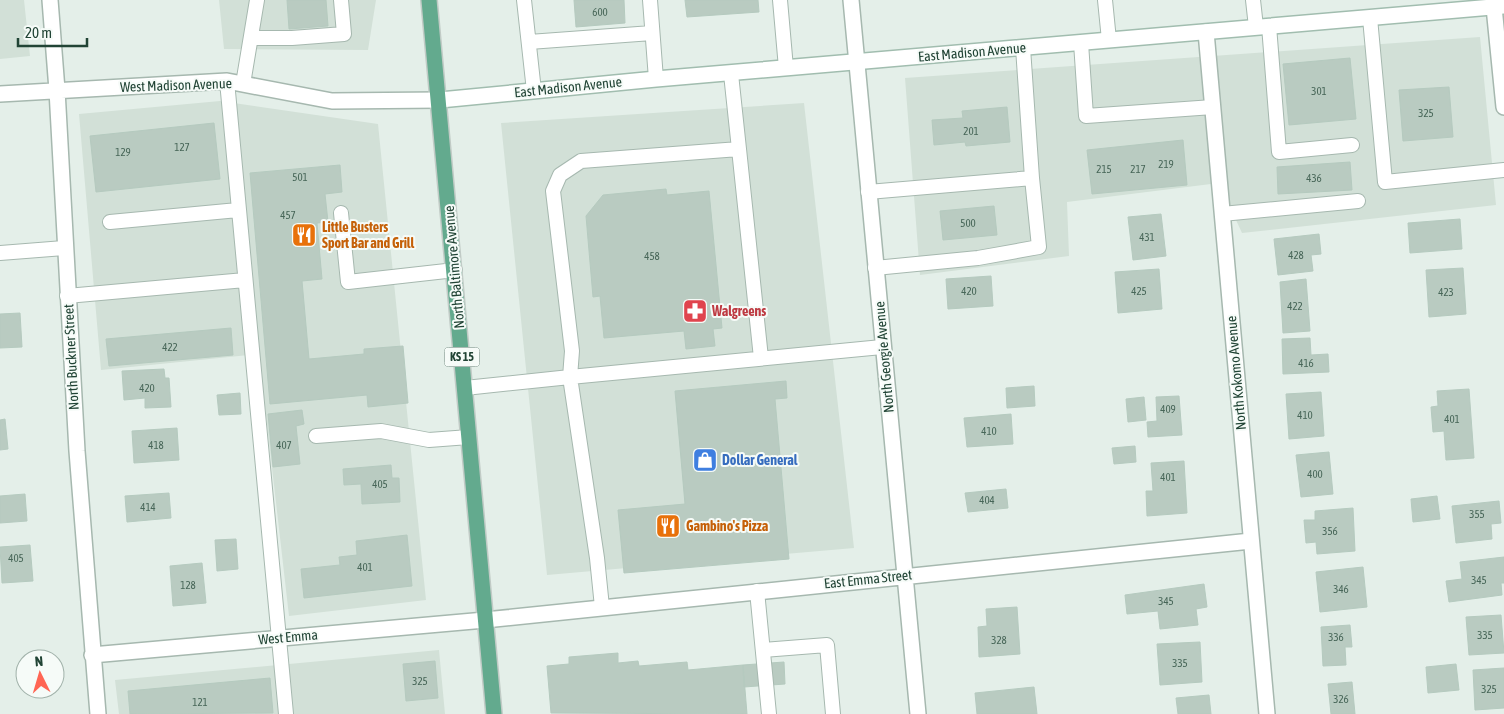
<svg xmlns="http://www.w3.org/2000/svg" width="1504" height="714" viewBox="0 0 1504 714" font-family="'Asap Condensed',sans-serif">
<rect width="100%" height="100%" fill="#e4efe9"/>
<path fill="#d2e0d7" d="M0 0H24L30 56 0 59Z
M219 0H376L368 50 224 49Z
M1480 37 1496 205 1242 233 1219 183 1067 202 1069 256 920 275 905 78Z
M220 101 378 124 426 600 289 616 259 354 101 370 79 114Z
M804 103 854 548 547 575 501 123Z
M439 650 445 714H119L115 680Z"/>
<path fill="#b9cbc1" stroke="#b5cabf" d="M287 0H326L328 26 289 29Z
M574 0H624L625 23 576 27Z
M685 0H758L759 12 687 17Z
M1350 58 1356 119 1289 125 1283 64Z
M1449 87 1453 137 1403 141 1399 90Z
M1007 107 1010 142 966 146 965 142 934 145 932 120 963 118 962 111Z
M214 123 220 179 96 192 90 136Z
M1183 140 1187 185 1092 194 1087 150Z
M1350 162 1352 190 1278 194 1277 167Z
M340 165 342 192 325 194 328 222 317 223 322 279 302 281 309 359 364 354V349L403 346 408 403 368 407 367 395 270 404 250 173Z
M666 189 667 195 709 191 722 328 713 329 715 346 686 349 684 331 604 338 600 296 593 297 586 216 603 195Z
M994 206 997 235 943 240 940 211Z
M1161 214 1166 256 1133 260 1128 217Z
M1460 219 1462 249 1410 253 1408 223Z
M1319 234 1321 254 1311 255 1313 271 1278 275 1274 239Z
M1463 268 1466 314 1429 317 1426 270Z
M1159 269 1162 309 1118 313 1115 272Z
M991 276 993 306 948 309 946 279Z
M1306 279 1310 331 1283 333 1280 282Z
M20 313 22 347 0 348V314Z
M231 328 233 355 109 366 106 339Z
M1310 338 1311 355 1328 354 1329 372 1283 374 1282 339Z
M164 369 165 378H169L171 407 145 408V398L124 400 122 371Z
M786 381 787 398 775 399 789 559 624 573 618 510 685 504 675 391Z
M1034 386 1035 406 1007 408 1006 388Z
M1469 389 1474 458 1446 460 1444 431 1433 432 1431 407 1438 406 1437 391Z
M1321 392 1324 436 1289 439 1286 394Z
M240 393 241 414 219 415 217 395Z
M1179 396 1182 435 1148 437 1147 422 1157 421 1156 397Z
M1144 397 1146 420 1128 422 1126 399Z
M302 410 304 424 296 426 300 464 273 467 268 414Z
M1011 414 1013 444 967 447 964 418Z
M5 419 8 449 0 450V420Z
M177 428 179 460 134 463 132 431Z
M1135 446 1136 462 1114 464 1112 448Z
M1329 452 1333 494 1301 497 1296 455Z
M1184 461 1187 513 1147 516 1146 491H1153L1151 463Z
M391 465 392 478H399L400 502 362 504 361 484 344 485 343 469Z
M1006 489 1008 508 968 512 965 493Z
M169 493 171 518 127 522 125 496Z
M25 494 27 521 0 523V496Z
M1437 496 1440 519 1413 522 1411 499Z
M1499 501 1501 523 1491 524 1492 539 1456 543 1452 506Z
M1353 508 1355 551 1317 554 1316 542 1306 543 1304 520H1315V511Z
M407 535 412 586 304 598 301 569 340 565 339 557 357 555 356 541Z
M236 539 238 569 217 571 215 540Z
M30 545 33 581 2 583 0 547Z
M1504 557V583H1501L1502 595 1449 602 1446 581 1462 579 1460 562Z
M202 563 206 603 173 606 170 566Z
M1363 567 1367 607 1320 612 1316 572Z
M1204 584 1207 607 1196 609 1198 625 1160 629 1158 611 1127 614 1125 595Z
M1017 607 1020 654 979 657 978 627 987 626 986 609Z
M1501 615 1504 653 1469 655 1466 617Z
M1350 625 1352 647H1345L1346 665 1323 666 1321 627Z
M1200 642 1202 682 1160 685 1157 644Z
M618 653V663L638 661 639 666 687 662 688 670 743 665 747 714 551 713 547 666 569 664V657Z
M435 661 438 698 406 701 403 664Z
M784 662 785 684 744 687 743 665Z
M1456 664 1459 690 1428 693 1426 667Z
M1504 668V708L1475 710 1473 670Z
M270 678 273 713 130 714 128 691Z
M1352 682 1355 714H1331L1328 684Z
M1034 687 1037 714H977L975 693Z
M1209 695 1211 714H1178L1176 698Z"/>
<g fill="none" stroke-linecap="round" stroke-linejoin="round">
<defs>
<path id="lane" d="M524 0 534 91
M650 0 656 79
M780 0 786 68
M1105 0 1109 40
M1253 0 1256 27
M1370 18 1385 182 1504 170
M1269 26 1279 152 1352 145
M251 38H292L344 34 341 0
M529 42 652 33
M1081 43 1086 116 1213 107
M1023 48 1032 178
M227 81 286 714
M243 84 257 0
M739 149 761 358
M868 192 1032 178 1039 247 978 258 875 268
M341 213 348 282 455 270
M1222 214 1358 201
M110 222 238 210
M0 253 64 248
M67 296 245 280
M465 388 570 377 572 351 553 191 560 175 581 161 739 149 731 74
M316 436 381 431 429 440 469 437
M757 591 769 714
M602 607 597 558 570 377 882 347
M763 650 827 645 833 714"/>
<path id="street" d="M50 0 57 90 77 451 98 714
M851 0 918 714
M1494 7 1504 107
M1206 32 1267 714
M0 94 227 81 332 101 440 100
M92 655 485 620 1251 541"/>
<path id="secondary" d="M440 100 656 79 1504 6"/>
<path id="primary" d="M429 0 494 714"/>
</defs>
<use href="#lane" stroke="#a6b8af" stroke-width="16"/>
<use href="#street" stroke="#a6b8af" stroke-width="18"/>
<use href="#secondary" stroke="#a1bdaf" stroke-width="18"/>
<use href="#primary" stroke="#c1cbc6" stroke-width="18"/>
<use href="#lane" stroke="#fff" stroke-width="14"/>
<use href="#street" stroke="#fff" stroke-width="15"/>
<use href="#secondary" stroke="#fff" stroke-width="15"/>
<use href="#primary" stroke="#63aa8e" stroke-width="15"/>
</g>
<defs>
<symbol id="restaurant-square" viewBox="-11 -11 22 22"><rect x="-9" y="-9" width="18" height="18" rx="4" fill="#e8710a" stroke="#f6fbf8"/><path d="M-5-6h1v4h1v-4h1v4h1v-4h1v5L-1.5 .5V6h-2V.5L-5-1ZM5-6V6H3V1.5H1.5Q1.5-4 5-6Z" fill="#fff"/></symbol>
<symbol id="pharmacy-square" viewBox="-11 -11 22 22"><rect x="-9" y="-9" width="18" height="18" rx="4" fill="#e0444e" stroke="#f6fbf8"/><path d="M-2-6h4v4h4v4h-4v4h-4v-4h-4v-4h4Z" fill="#fff"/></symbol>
<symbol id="shop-square" viewBox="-11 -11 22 22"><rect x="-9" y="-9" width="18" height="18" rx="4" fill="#3f7fe0" stroke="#f6fbf8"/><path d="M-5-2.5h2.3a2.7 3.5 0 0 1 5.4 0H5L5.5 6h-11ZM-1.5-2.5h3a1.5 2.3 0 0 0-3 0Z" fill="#fff"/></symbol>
</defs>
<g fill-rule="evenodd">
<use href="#restaurant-square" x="290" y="221" width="28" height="28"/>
<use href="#pharmacy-square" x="681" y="297" width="28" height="28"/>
<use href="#shop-square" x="691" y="446" width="28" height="28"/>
<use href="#restaurant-square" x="654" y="512" width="28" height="28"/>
</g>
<g text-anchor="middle" stroke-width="4" stroke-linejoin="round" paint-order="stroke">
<g font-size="11" fill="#476658">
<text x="600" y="16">600</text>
<text x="1319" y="95">301</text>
<text x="1426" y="117">325</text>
<text x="971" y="135">201</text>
<text x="182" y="151">127</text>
<text x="123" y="156">129</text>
<text x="1166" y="168">219</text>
<text x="1104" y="173">215</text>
<text x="1138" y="173">217</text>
<text x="300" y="181">501</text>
<text x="1314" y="182">436</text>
<text x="288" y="219">457</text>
<text x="968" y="227">500</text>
<text x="1147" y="241">431</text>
<text x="1296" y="259">428</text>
<text x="652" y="260">458</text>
<text x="969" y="295">420</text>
<text x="1139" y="295">425</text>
<text x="1446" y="296">423</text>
<text x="1295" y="310">422</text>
<text x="170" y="351">422</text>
<text x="1306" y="367">416</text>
<text x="147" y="392">420</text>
<text x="1168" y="413">409</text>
<text x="1305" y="419">410</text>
<text x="1452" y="423">401</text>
<text x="989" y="435">410</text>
<text x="156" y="449">418</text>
<text x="284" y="449">407</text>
<text x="1315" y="478">400</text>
<text x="1168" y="481">401</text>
<text x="380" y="488">405</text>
<text x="987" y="504">404</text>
<text x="148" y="511">414</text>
<text x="1477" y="518">355</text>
<text x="1330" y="535">356</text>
<text x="16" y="562">405</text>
<text x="365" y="571">401</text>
<text x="1479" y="584">345</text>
<text x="188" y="589">128</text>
<text x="1341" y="593">346</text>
<text x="1166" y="605">345</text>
<text x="1485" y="639">335</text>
<text x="1336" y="641">336</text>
<text x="999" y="644">328</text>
<text x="1180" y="667">335</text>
<text x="420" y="685">325</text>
<text x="1489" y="693">325</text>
<text x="1341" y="703">326</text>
<text x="200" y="706">121</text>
</g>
<rect fill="#f6fbf8" stroke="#617b70" stroke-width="1" x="444.5" y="347.5" width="35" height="19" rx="4"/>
<g font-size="12" font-weight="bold" fill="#214435">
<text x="462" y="361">KS 15</text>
</g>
<g font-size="14" fill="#214435" stroke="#f6fbf8">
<text transform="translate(972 52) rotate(-5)" y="5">East Madison Avenue</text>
<text transform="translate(176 85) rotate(-2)" y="5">West Madison Avenue</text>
<text transform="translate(568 87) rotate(-6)" y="5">East Madison Avenue</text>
<text transform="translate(454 267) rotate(-95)" y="5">North Baltimore Avenue</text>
<text transform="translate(71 357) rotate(-93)" y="5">North Buckner Street</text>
<text transform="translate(884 357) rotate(-95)" y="5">North Georgie Avenue</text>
<text transform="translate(1236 373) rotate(-95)" y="5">North Kokomo Avenue</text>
<text transform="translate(868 579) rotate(-6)" y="5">East Emma Street</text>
<text transform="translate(288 637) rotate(-5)" y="5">West Emma</text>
</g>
<g font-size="14" font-weight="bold" fill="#c56008" stroke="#f6fbf8" text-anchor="start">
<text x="322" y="232">Little Busters<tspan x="322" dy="16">Sport Bar and Grill</tspan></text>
<text x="686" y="531">Gambino's Pizza</text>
</g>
<g font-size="14" font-weight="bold" fill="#be3a42" stroke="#f6fbf8" text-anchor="start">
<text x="712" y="316">Walgreens</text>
</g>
<g font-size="14" font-weight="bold" fill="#366cbe" stroke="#f6fbf8" text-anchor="start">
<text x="722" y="465">Dollar General</text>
</g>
</g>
<g transform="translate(40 674) rotate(355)"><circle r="24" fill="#f6fbf8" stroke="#a1b2aa"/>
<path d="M0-4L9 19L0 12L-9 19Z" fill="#ff6553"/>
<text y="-8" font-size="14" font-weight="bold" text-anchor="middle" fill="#214435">N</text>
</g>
<path d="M18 38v8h69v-8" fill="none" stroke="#214435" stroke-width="2.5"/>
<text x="25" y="38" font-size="15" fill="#214435" stroke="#f6fbf8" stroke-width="4" paint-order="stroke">20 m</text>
</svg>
